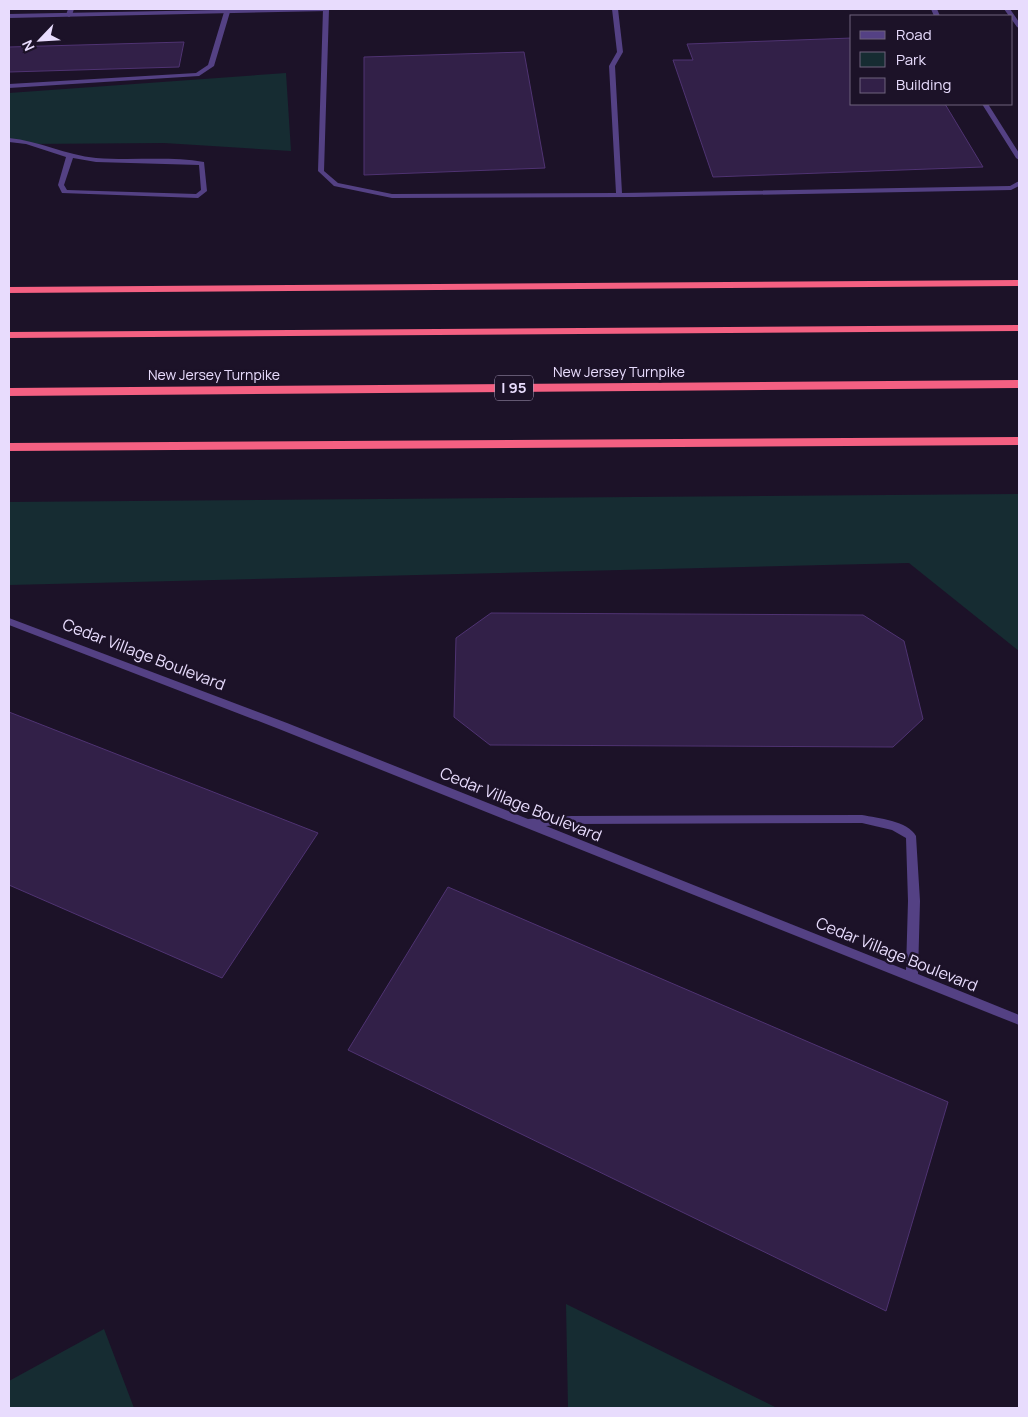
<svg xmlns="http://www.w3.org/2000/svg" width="1028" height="1417" viewBox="0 0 1028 1417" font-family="Manrope,sans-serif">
<rect width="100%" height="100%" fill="#1c1228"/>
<path fill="#162c32" d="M286 73 291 151 164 143 26 144 9 141V93Z
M1019 494V651L909 563 9 585V502Z
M566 1304 777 1408H568Z
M104 1329 134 1408H9V1381Z"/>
<path fill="#322048" stroke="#4f3372" d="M852 38V104H945L983 167 713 177 673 60H693L687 44Z
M184 42 179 67 9 72V47Z
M524 52 545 168 364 175V57Z
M491 613 863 615 904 641 923 719 893 747 490 745 454 717 456 638Z
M9 712 318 833 222 978 9 885Z
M448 887 948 1102 886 1311 348 1050Z"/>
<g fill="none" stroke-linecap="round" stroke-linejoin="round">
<path fill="#544184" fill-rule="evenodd" d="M68 9H74L72 15 69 17 66 15Z
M323 9H329L324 171 338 183 392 194 616 193 609 66 617 52 612 9H618L623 52 615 66 622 193 1010 186 1019 181V186L1011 190 635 197 392 198 334 186 318 171Z
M931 9H937L940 16H934Z
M1004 9H1010L1019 22V28L1017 27 1012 20V16H1009Z
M227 10 230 12 214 66 199 76 9 88V84L196 73 208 65 224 12Z
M982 104H988L1019 153V160L1016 158Z
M9 138C39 141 66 155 96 158 131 161 169 156 204 162L207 191 198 198 62 193 58 185 66 157 26 144 9 142ZM73 158 96 162 199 165 201 190 196 194 67 190 64 185Z"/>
<path fill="#544184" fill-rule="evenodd" d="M263 9H331L328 11 9 18V14Z
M9 618 287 723 528 819 571 816 862 815C878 818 908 821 916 836L920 901 918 974 1019 1015V1025L279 729 9 625ZM862 823 892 830 906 838 908 901 906 970 546 826 571 824Z"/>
<path fill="#f46082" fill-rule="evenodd" d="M1019 280V286L9 293V287Z
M1019 325V331L9 338V332Z
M1019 380V388L9 396V388Z
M1019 437V445L9 451V443Z"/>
</g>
<g text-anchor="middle" stroke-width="5" stroke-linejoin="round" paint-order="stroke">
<g font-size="14" fill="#e8dcfd" stroke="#1c1228">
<text x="619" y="377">New Jersey Turnpike</text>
<text x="214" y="380">New Jersey Turnpike</text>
</g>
<rect fill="#1c1228" stroke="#ab9fbd" stroke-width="1" x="495" y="375.5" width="38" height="25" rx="4"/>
<g font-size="15" font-weight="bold" fill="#e8dcfd">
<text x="514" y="393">I 95</text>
</g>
<g font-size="16" fill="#e8dcfd" stroke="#1c1228">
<text transform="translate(144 654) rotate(21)" y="6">Cedar Village Boulevard</text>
<text transform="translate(521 804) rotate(22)" y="6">Cedar Village Boulevard</text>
<text transform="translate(897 954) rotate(22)" y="6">Cedar Village Boulevard</text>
</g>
</g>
<rect width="1028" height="1417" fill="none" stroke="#e8dcfd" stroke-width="20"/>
<rect x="850" y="15" width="162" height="90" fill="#1c1228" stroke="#6e637d"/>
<rect x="860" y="31" width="25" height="8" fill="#544184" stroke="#6e637d"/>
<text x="896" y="40" font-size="15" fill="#e8dcfd">Road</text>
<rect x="860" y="52" width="25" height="15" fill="#162c32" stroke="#6e637d"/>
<text x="896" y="65" font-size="15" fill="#e8dcfd">Park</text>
<rect x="860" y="78" width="25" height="15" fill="#322048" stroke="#6e637d"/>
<text x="896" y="90" font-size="15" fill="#e8dcfd">Building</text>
<g transform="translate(40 40) rotate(245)" stroke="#1c1228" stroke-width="4" paint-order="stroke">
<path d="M0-4L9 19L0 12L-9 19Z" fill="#e8dcfd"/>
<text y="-8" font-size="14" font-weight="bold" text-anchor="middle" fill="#e8dcfd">N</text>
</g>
</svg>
